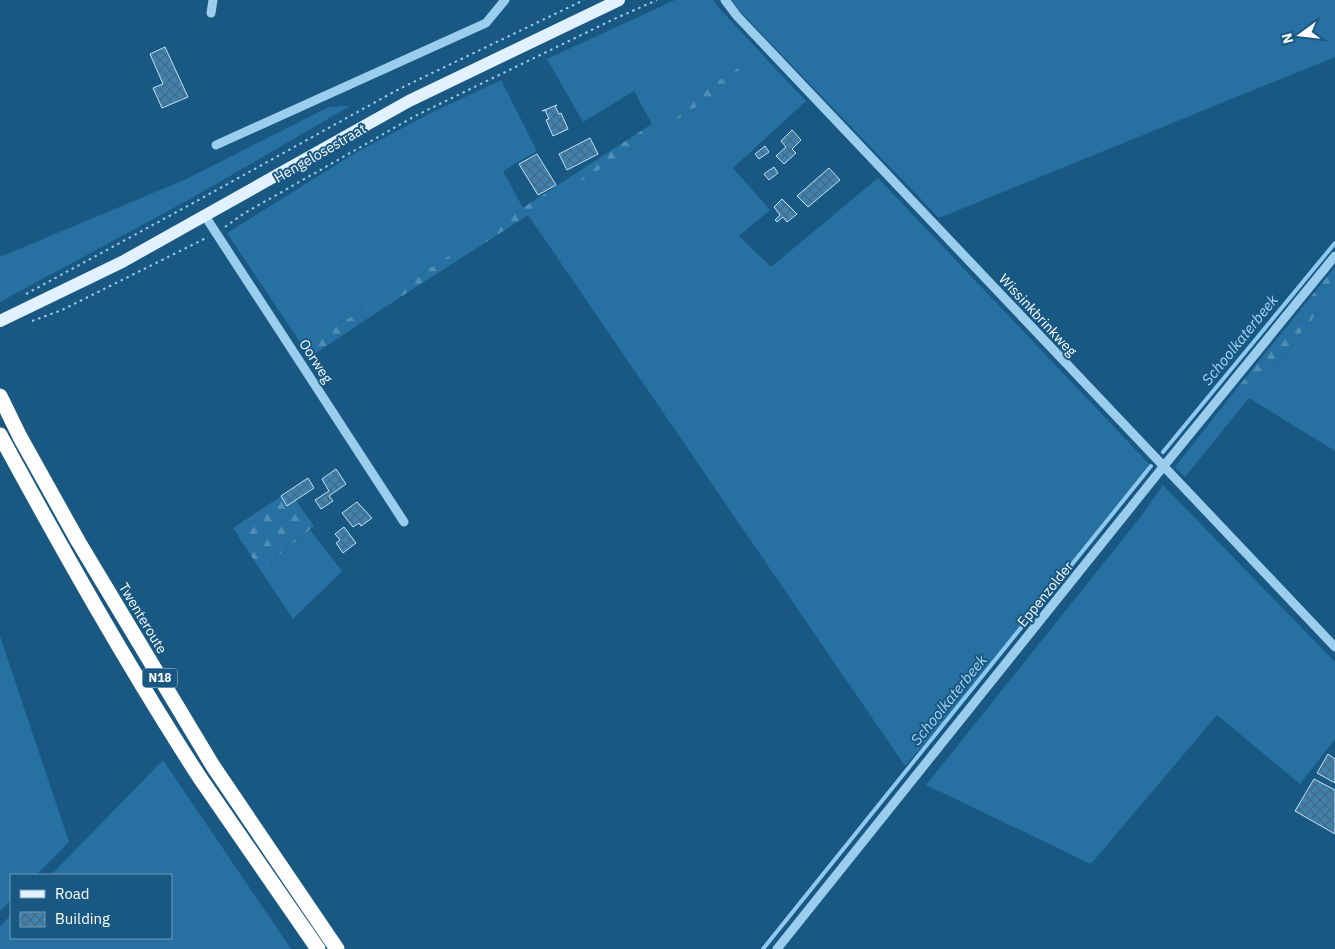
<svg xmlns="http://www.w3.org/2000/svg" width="1335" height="949" viewBox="0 0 1335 949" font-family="'IBM Plex Sans',sans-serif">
<defs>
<pattern id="forest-firs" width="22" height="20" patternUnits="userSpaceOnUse" patternTransform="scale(1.25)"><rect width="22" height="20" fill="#2671a1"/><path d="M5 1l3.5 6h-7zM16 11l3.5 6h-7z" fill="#518db4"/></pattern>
<pattern id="building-cross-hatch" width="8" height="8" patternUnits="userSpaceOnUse" patternTransform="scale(1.25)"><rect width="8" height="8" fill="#4082ad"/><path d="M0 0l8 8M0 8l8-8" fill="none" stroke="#456a81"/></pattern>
</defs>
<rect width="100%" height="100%" fill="#185883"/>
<path fill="#2671a1" d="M675 0H713L718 7 761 53 652 124 634 91 583 122 547 59Z
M729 0H1335V57L939 218Z
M768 61 806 101 733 168 770 210 739 236 771 267 878 178 1151 466 953 711 905 766 528 215Z
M501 80 537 151 503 171 523 208 384 298 302 345 227 233 355 153 433 112Z
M350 106 192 198 0 302V257L184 180 329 107Z
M1335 291V451L1249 398 1185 477 1175 467 1238 387 1250 397Z
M1163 485 1335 662V739L1300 784 1217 715 1091 864 926 785 1142 515Z
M310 530 342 571 293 619 261 571Z
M0 636 69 842 36 875H11V900L0 911Z
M163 760 291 949H0V926L11 915V938H171V875H51Z"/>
<path fill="url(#forest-firs)" d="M761 53 768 61 388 305 310 357 302 345 384 298Z
M1335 267V291L1249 398 1238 387Z
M289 491 314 526 261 571 233 528Z"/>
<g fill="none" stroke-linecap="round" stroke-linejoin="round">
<path stroke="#8ecaef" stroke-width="4" d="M1163 452 1335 243
M763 949 1151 466"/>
</g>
<path fill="url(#building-cross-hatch)" stroke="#c1e3f9" d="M165 47 188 97 162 108 153 88 163 84 150 54Z
M557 105 555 106 559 114 561 113 568 129 553 136 546 120 549 119 545 110 542 111Z
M792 130 801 140 792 149 796 153 784 164 776 156 786 147 781 141Z
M590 138 598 154 567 170 559 154Z
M765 146 769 152 759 159 755 154Z
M537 154 556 185 538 195 519 164Z
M774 167 778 173 769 180 764 174Z
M829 168 840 180 808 207 797 196Z
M782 199 797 214 787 222 783 217 777 222 775 220 780 215 774 207Z
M336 469 346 484 329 496 333 501 321 509 315 500 329 491 322 479Z
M308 478 314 488 287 506 281 496Z
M357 502 372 518 361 526 359 523 353 527 342 513Z
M344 527 356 543 343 553 336 543 340 540 335 534Z
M1328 754 1335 759V783L1317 773Z
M1314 779 1335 790V834L1295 811Z"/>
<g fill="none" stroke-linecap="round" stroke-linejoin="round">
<path stroke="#9bcdec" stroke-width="2" stroke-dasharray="2.5 4" stroke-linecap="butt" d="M225 227 243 214 415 116 612 20 657 0
M26 294 195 202 399 89 584 0
M32 321 62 310 208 237"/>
<path stroke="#9bcdec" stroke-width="9" d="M725 0 737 16 1335 647
M211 13 213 0
M216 145 486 23 505 0
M205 216 404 522
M777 949 1163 467 1335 256"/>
<path stroke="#e1f1ff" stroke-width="12" d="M0 321 122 262 409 101 619 0"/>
<path stroke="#fff" stroke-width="15" d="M0 396 20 437 78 541 213 766 337 949
M0 435C63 551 128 667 200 778 239 835 279 892 318 949"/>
</g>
<g text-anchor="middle" stroke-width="4" stroke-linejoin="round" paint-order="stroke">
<rect fill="#185883" stroke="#bacdda" stroke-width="1" x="142.5" y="668.5" width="35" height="19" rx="4"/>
<g font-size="12" font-weight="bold" fill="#fff">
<text x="160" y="682">N18</text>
</g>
<g font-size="14" fill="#fff" stroke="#185883">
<text transform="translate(320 153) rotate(-30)" y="5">Hengelosestraat</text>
<text transform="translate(1038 315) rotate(47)" y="5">Wissinkbrinkweg</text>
<text transform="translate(316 361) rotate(57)" y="5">Oorweg</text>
<text transform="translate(1045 594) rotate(-51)" y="5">Eppenzolder</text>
<text transform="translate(143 618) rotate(59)" y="5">Twenteroute</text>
</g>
<g font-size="15" font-style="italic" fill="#a7d6f4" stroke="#185883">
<text transform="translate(1240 340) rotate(-51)" y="5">Schoolkaterbeek</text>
<text transform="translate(949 700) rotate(-51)" y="5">Schoolkaterbeek</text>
</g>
</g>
<rect x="10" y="874" width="162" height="65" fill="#185883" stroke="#749bb5"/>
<rect x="20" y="890" width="25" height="8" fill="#e1f1ff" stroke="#749bb5"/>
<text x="55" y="899" font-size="15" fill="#ffffff">Road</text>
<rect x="20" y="912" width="25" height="15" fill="url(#building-cross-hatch)" stroke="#749bb5"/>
<text x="55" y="924" font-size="15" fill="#ffffff">Building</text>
<g transform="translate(1300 35) rotate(255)" stroke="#185883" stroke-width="4" paint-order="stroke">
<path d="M0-4L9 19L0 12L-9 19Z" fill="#ffffff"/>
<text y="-8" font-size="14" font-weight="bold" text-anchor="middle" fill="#ffffff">N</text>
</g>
</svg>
